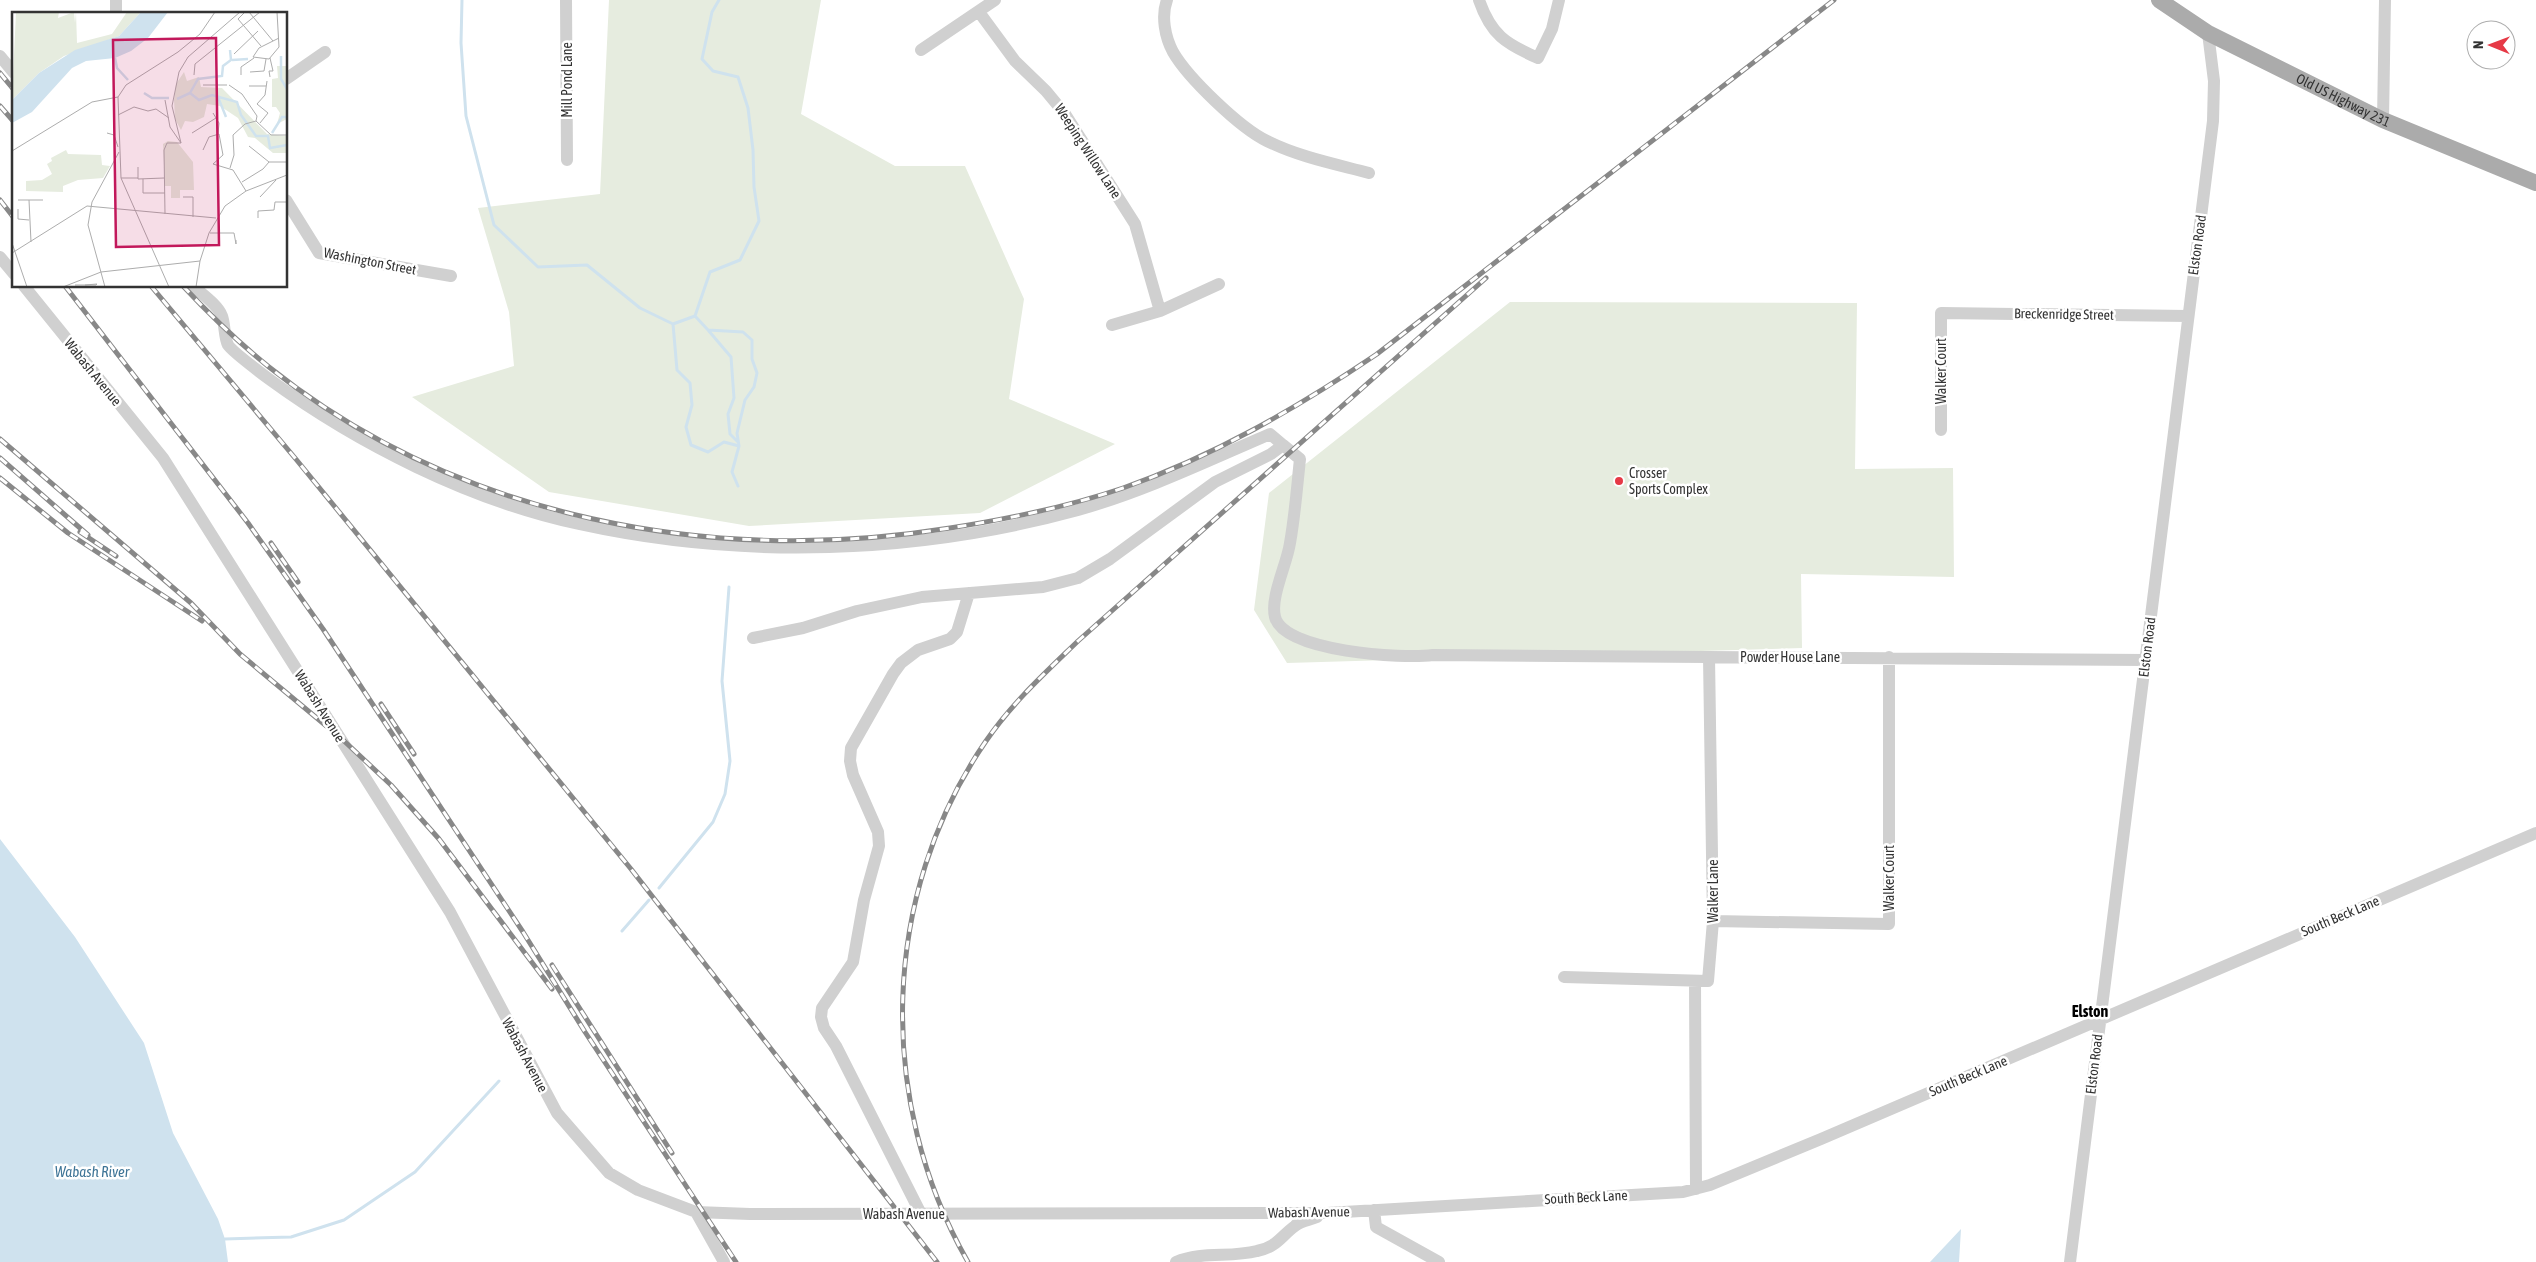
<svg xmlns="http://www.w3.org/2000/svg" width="2536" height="1262" viewBox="0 0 2536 1262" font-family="'Asap Condensed',sans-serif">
<rect width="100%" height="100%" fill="#fff"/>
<path fill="#e6ecdf" d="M609 0H821L801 114 895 166H965L1024 299 1009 399 1115 444 980 513 749 526 549 492 412 397 514 366 509 312 478 208 600 194Z
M1510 302 1857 303 1855 469 1953 468 1954 577 1801 574 1802 648 1287 663 1254 610 1269 493Z"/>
<path fill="#cfe2ee" d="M0 839 75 937 144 1043 173 1133 218 1219 225 1239 228 1262H0Z
M1961 1229 1959 1262H1930Z"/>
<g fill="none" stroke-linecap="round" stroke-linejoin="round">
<path stroke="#cfe2ee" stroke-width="3" d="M462 0 461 43 466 116 494 225 538 267 587 265 640 308 673 324
M719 0 712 12 702 59 713 71 738 77 748 108 753 150 754 187 759 221 740 260 710 272 695 316 673 324 677 370 690 383 692 405 686 427 691 445 708 452 724 442 739 446 732 472 738 486
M695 316 708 330 743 332 752 340V359L757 373 754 387 745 400 737 433 739 446
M708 330 731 357 734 398 728 414 730 434 738 442
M659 888 713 822 725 794 730 761 722 681 729 587
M622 931 649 900
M225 1239 291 1237 344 1220 415 1172 499 1081"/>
<path stroke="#d0d0d0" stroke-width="12" d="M566 0 567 160
M1167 0C1161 16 1165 37 1173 52 1188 78 1240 128 1267 141 1299 157 1335 164 1369 173
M1479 0C1491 35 1506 44 1538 58L1552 29 1559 0
M979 12 1015 61 1046 91 1065 114 1135 224 1160 311
M116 14V0
M921 50 995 0
M0 56 14 73
M286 79 325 52
M2383 120 2385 0
M286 200 319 253 451 276
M0 257 14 274
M24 286 163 458 450 912 557 1113 609 1173 638 1190 696 1212 750 1214 1327 1213 1683 1192 1710 1185 1821 1139 2536 833
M193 286C202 294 218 305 222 316 225 324 224 337 228 345 232 351 261 373 269 379 358 444 471 501 579 524 742 560 917 554 1078 510 1145 491 1207 461 1270 434L1283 445
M1112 325 1160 311 1219 284
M1941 430V313L2188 316
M753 638 803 628 857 611 922 597 1043 587 1078 578 1110 559 1215 482 1271 454 1283 445 1300 459C1297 487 1295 515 1290 543 1287 564 1270 597 1275 617 1284 652 1403 659 1433 655L2146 660
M1713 921 1889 924V657
M1564 977 1708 981 1713 921 1709 657
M1695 981 1696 1189
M1374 1210 1376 1227 1439 1262
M696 1212 724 1262
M921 1214 836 1046 824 1028 821 1017 822 1008 853 962 864 900 879 846 878 832 853 775 850 761 851 748 893 674 901 663 918 650 950 639 957 632 969 593
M1176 1262C1202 1251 1230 1258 1257 1251 1277 1247 1280 1237 1295 1226 1300 1221 1310 1220 1317 1217
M2070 1262 2213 121 2214 81 2208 33"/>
<path stroke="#ababab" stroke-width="16" id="s1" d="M2159 0 2208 33 2383 120 2536 183"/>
<defs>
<path id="rail" d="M0 73 14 90
M0 106 14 122
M0 200 14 218
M65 286 248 523 323 629 523 932 585 1032 736 1262
M151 286 295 458 631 869 937 1262
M183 286C210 315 238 342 269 367 459 519 714 566 950 528 1008 519 1067 507 1123 488 1214 456 1297 408 1377 354L1834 0
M0 439 191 603 240 654 342 739 391 785 439 839 552 989
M0 458 88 535
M0 478 68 533 202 621
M80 532 116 556
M271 543 298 582
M381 704 414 754
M552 965 672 1153
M968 1262C876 1101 880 895 986 741 1012 703 1045 673 1078 641L1486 278"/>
</defs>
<use href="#rail" stroke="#888" stroke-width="5"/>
<use href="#rail" stroke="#fff" stroke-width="3" stroke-dasharray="9" stroke-linecap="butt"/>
</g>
<circle fill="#e63946" stroke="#fff" stroke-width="2" cx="1619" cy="481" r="5"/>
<g text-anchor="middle" stroke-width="5" stroke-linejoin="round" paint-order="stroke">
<g font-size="14" fill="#333" stroke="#fff">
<text transform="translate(567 80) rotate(-90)" y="5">Mill Pond Lane</text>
<text dy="5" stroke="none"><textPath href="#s1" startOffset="210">Old US Highway 231</textPath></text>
<text transform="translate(1088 151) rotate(57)" y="5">Weeping Willow Lane</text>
<text transform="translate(2197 245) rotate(-82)" y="5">Elston Road</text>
<text transform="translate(370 261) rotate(11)" y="5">Washington Street</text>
<text transform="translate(2064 314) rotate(1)" y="5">Breckenridge Street</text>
<text transform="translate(1941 371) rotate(-90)" y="5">Walker Court</text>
<text transform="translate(93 372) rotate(51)" y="5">Wabash Avenue</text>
<text transform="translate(2147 647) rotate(-83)" y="5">Elston Road</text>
<text x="1790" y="662">Powder House Lane</text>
<text transform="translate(320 706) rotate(58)" y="5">Wabash Avenue</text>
<text transform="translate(1889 878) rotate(-90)" y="5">Walker Court</text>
<text transform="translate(1713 891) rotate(-90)" y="5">Walker Lane</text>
<text transform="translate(2340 916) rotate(-23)" y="5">South Beck Lane</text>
<text transform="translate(525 1055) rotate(62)" y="5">Wabash Avenue</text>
<text transform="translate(2094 1064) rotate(-83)" y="5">Elston Road</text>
<text transform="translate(1968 1076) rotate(-23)" y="5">South Beck Lane</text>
<text transform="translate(1586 1197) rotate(-3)" y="5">South Beck Lane</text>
<text transform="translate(1309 1212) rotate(-1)" y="5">Wabash Avenue</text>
<text x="904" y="1219">Wabash Avenue</text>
</g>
<g font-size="14" fill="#333" stroke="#fff" text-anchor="start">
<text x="1629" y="478">Crosser<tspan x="1629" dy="16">Sports Complex</tspan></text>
</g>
<g font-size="15" font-style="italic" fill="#3f7597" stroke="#fff">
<text x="92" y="1177">Wabash River</text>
</g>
<g font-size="16" font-weight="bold" fill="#000" stroke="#fff">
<text x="2090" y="1017">Elston</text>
</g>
</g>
<g transform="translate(12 12)">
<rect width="275" height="275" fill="#fff"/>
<path d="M4 0H47L46 6 62 0 63 11 64 0 65 31 100 22 115 0H129L107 24 52 44 27 61 0 88ZM265 54H275V107L265 112 268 101 264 95H260V67L266 66ZM172 60 175 69 187 65 189 75 210 76 255 122 275 124V141H261L243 126 236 125 226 106 208 94 195 92 192 105 181 110 173 109 169 118 163 107 162 88 164 72ZM156 129 165 130 181 150 182 178H168V186H159V174H153L151 132ZM54 138 56 142 89 143 90 153 98 154 91 166 66 168 51 174V180L14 179V169L30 168 40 162 35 152 40 149 39 146Z" fill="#e6ecdf"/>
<path d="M129 0H156L136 26 119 39 103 46 74 49 60 56 20 100 0 111V88L27 61 63 38 107 24Z" fill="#cfe2ee"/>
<path fill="none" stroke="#cfe2ee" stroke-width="2.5" d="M269 44V67L275 77M103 46 105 56 116 68M220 48 236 47M132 81 140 86H157M178 81 186 67 210 64 211 54 219 48 218 38M206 85 214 105M165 87 178 81 187 88 200 83 225 90 229 103 244 124H256L258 136 275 133M260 121 270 105H275"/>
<path fill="none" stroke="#adadad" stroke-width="1" d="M233 0 226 7 249 34M237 0 261 29M265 0 267 35 257 47 241 45 247 36 267 26M222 42 246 19M238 60 252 59 254 47M182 63 183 52 248 0M229 63V55L242 46M258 65 257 59H261L258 46M191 73H215M217 73 230 82 245 104 244 109M237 74H254M153 88 158 115 169 131H155L152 138 153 202M201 101 207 111 206 122M106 103 122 95 136 99 144 97 157 106M248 111 256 101 245 92 253 83 255 69M95 121 102 123 106 135M180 121 204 106M169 131 160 94 167 60 176 45 228 0M237 134 257 150H275M191 138 197 125 207 122 211 143 201 152M0 139 80 90 106 85M201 152 221 158 234 179M126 155V167L152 166M218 156 222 143 221 123 233 112 244 109 259 123H275M109 166H126M131 167V181H153M230 170 251 157 257 150M171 185H181V205M248 185 264 168M6 188H31M17 188 19 230M6 197V207L17 208M246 206V199L262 198 263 190H275M198 221H222L224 232V228M0 231 15 275M0 241 75 194 204 206M63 273H84L85 272 73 273M51 275 89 260 188 249 197 221 213 194 234 179 275 163M93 275 76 213 80 190 107 140M136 275H155M157 275 109 166 106 85 114 73 166 40 188 22 203 0M184 275 188 249"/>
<path fill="#c2185b" fill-opacity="0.15" stroke="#c2185b" stroke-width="2.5" d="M204 26 207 233 104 235 101 28Z"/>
<rect width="275" height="275" fill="none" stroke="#333" stroke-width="2.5"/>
</g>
<g transform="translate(2491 45) rotate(271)"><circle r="24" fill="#ffffff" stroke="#adadad"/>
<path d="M0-4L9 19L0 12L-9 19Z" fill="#e63946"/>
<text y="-8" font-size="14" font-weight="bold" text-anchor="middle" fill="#333333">N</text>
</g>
</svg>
